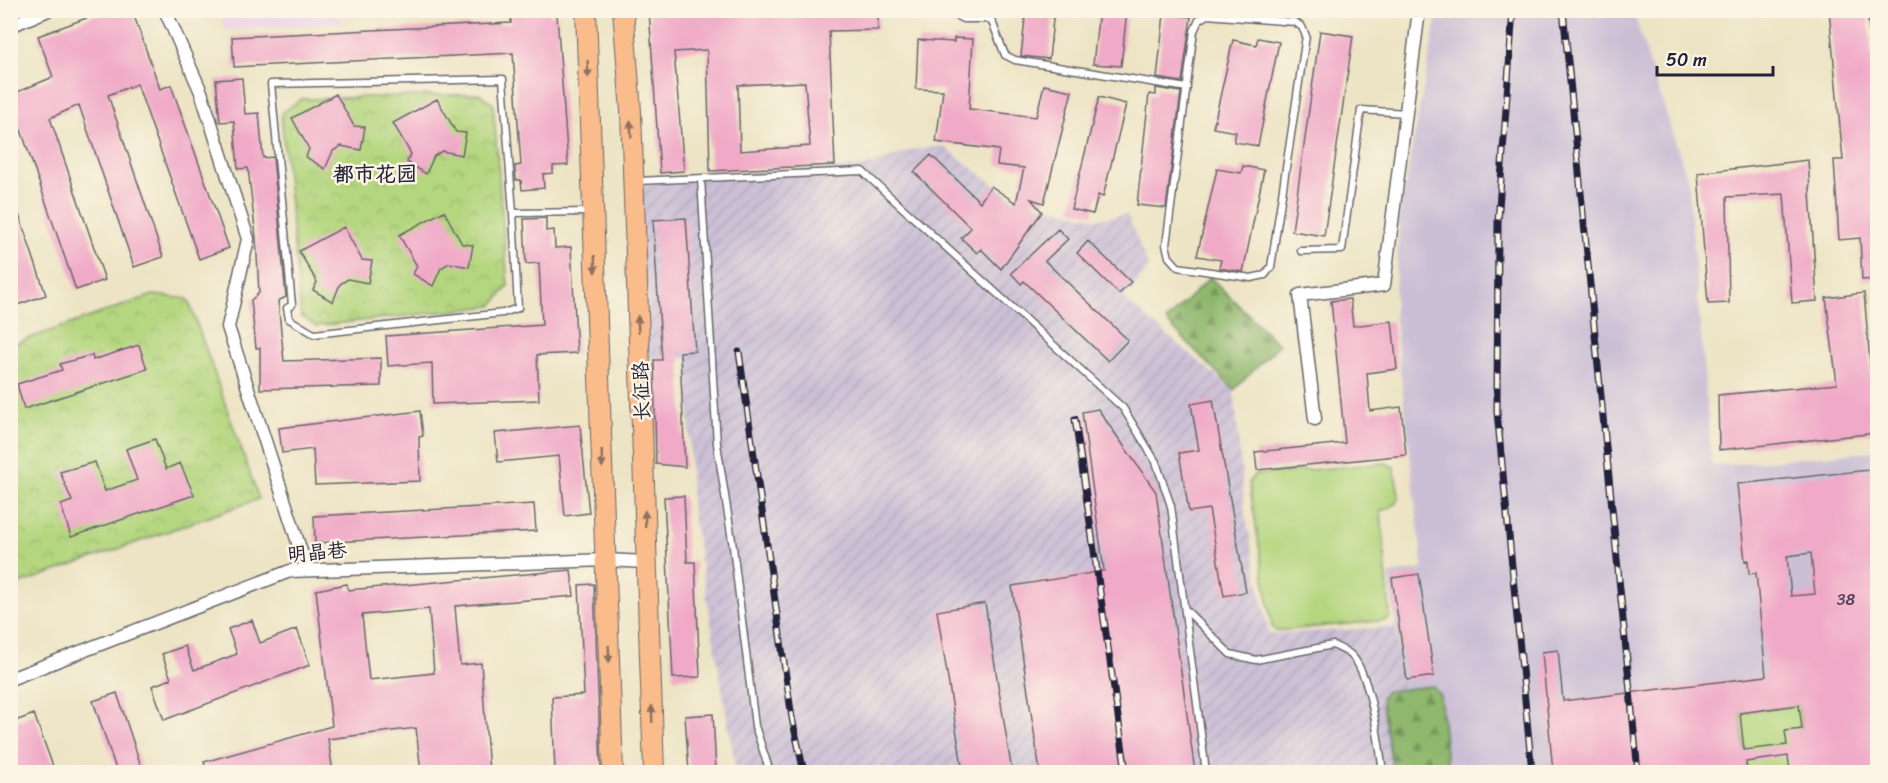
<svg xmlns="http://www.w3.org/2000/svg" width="1888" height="783" viewBox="0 0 1888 783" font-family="Sriracha,'LXGW WenKai TC',sans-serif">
<defs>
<pattern id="industrial-furrows" width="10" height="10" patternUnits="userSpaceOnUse" patternTransform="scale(1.5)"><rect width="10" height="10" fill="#cbbfd5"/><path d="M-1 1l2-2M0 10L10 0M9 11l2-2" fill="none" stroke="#aea4b8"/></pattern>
<pattern id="forest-firs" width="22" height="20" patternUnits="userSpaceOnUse" patternTransform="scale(1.5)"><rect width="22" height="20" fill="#8fb76d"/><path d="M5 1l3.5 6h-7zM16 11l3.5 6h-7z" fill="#74945b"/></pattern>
<pattern id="park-crowns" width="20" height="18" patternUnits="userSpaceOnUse" patternTransform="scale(1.5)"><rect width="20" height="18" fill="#b4d67e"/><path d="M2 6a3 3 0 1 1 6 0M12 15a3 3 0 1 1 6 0" fill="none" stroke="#9ab76e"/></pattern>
</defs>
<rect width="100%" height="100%" fill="#fcf5e5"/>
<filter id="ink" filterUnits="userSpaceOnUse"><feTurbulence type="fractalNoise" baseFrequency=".0167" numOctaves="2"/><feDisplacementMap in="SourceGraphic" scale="12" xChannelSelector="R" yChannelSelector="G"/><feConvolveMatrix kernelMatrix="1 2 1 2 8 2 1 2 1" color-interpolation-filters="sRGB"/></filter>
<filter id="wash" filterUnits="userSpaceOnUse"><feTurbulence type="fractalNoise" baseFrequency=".008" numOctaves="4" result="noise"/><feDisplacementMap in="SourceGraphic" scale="24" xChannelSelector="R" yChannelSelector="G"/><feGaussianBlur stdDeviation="1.35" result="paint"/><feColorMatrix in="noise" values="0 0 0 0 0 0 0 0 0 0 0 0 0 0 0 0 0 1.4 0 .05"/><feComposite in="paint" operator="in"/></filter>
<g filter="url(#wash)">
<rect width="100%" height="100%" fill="#ede4c5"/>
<path fill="#ecd1ea" d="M221 11H340L341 22 225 30Z"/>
<path fill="url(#industrial-furrows)" d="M943 146 1015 200 1100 219 1127 214 1149 268 1123 298 1234 391 1245 512 1269 634 1395 627 1415 772H736L691 504 688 358 639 359 633 178 865 167 911 150Z"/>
<path fill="#cbbfd5" d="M1438 11H1633L1688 181 1712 466 1877 451V772H1415L1389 574 1423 569 1394 313 1399 218Z"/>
<path fill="#b4d67e" stroke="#6b7c5c" stroke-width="1.5" d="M1386 463 1394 467 1399 496 1396 504 1381 511 1390 616 1387 620 1276 631 1272 627 1249 482 1254 475Z
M1799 705 1806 772H1747L1740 713Z"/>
<path fill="url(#forest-firs)" stroke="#586c54" stroke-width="1.5" d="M1210 277 1279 345 1234 390 1166 321Z
M1432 686 1440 695 1448 772H1393L1381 698 1386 691Z"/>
<path fill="url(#park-crowns)" stroke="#6b7c5c" stroke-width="1.5" d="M480 94 493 104 508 286 492 306 316 326 301 316 281 114 301 99Z
M153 295 188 299 259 499 11 587 10 345Z"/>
<g id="blocks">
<path fill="#f0aac7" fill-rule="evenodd" d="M108 10H132L160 89 171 85 229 248 199 259 137 84 108 95 163 257 134 267 79 105 50 118 105 280 76 290 21 130 10 135V95L53 77 38 36Z
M512 10H549V15H557L568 165 553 166V173L543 174 544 188 522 190 521 180H516L515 166 521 165 513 53 234 67 232 37 511 23Z
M649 10H878V30L829 31 835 165 710 171 707 50 674 52 684 171 660 173ZM805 82 810 146 740 151 738 85Z
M1026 10H1054L1049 59 1021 56Z
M1099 10H1127L1121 66 1093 64Z
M1829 10H1867L1878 115V145L1872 146 1878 279 1862 280 1860 238 1839 240 1834 160H1843Z
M1164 14 1191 17 1182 82 1157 78Z
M1320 31 1353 36 1324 236 1292 231Z
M954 38 973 39 969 109 1036 117 1044 85 1072 91 1044 203 1031 199 1042 212 1001 269 981 249 977 253 961 238 971 228 914 172 931 155 980 202 991 186 1016 203 1024 168 997 165 999 150 936 142 943 90 916 89 918 40 954 42Z
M1258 38 1279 42 1258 146 1234 142 1236 132 1213 128 1233 40 1256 45Z
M242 78 245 114 259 113 263 158 273 157 286 297 278 301 284 361 381 358V386L260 389V348H256L251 300 259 293 256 237 248 168 238 169 234 121 220 122 216 80Z
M1156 88 1181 92 1166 208 1137 205 1149 94 1156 95Z
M336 94 354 126 365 127 361 150 341 146 333 151 325 169 306 157 309 149 292 118Z
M1099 97 1126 104 1103 197 1098 195 1093 214 1071 209Z
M437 99 456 132 466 133 462 155 442 151 434 156 426 174 407 162 411 154 393 123Z
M1808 160 1817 301 1792 303 1784 194 1727 197 1729 303 1708 304 1698 173Z
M1243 166 1264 170 1243 272 1219 268 1221 260 1197 256 1217 169 1241 173Z
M10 197H13L46 295 17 305 10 287Z
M444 211 462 244 473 245 469 267 449 263 441 268 433 286 413 274 417 266 399 235Z
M546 218V231L554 230 555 248 571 247 577 353 537 355 539 400 433 404 432 363 388 366 386 336 542 325 539 263 526 264 524 219Z
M686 218 695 351 680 352 685 467 656 464 654 360H662L653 220Z
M344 227 362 260 372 261 368 283 348 279 340 284 333 302 313 290 317 282 299 251Z
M1058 229 1068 239 1045 261 1128 340 1108 361 1024 281 1021 284 1011 273Z
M1088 241 1131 282 1119 294 1077 253Z
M1864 293 1876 433 1719 450 1718 395 1837 384 1826 298Z
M1350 299 1353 326 1392 321 1397 369 1367 373 1370 411 1401 407 1406 455 1257 470 1255 452 1345 443 1331 301Z
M139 345 147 369 24 409 17 384 62 370 60 364 92 355 93 360Z
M1213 400 1246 592 1224 596 1209 509 1189 512 1179 453 1199 450 1191 404Z
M1098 409 1156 492 1195 772H1040L1012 586 1104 571 1082 412Z
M420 411 423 436 419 437 420 481 315 485 313 449 282 453 279 428Z
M580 425 589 513 565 516 559 456 498 462 495 433Z
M155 439 166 469 180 463 194 495 71 537 61 505 72 501 60 472 95 462 105 491 137 480 126 449Z
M1878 469V772H1790L1788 756 1746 762 1747 772H1553L1542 652 1558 650 1563 701 1766 676 1756 573 1749 574 1748 560 1745 561 1737 484ZM1811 553 1815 594 1791 596 1787 556ZM1799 705 1802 729 1785 731 1787 745 1744 750 1740 713Z
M684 496 687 562H695L700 677 673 678 664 497Z
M534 504 536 531 315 543 314 516Z
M571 570 574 596 455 606 460 665 481 663 489 772H421L416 728 328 739 333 772H207L204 762 332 726 316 590 347 584 348 590ZM429 609 434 673 369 680 362 615Z
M1419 574 1434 676 1407 680 1392 578Z
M594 584 601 772H555L552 697 584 695 579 585Z
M985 603 1012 772H963L937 611Z
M252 620 260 643 297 629 310 665 164 720 152 686 171 679 162 654 185 646 194 670 237 654 228 629Z
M117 693 143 772H117L93 701Z
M34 714 55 772H17L10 756V723Z
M713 714 716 772H689L685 716Z"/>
</g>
</g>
<g filter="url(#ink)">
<use href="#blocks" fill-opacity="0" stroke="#69666b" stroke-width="1.5"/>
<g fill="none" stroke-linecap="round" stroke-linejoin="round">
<defs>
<path id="lane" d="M945 10 963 19H991L1005 55 1015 60 1187 88
M1872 10 1878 63
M1207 15 1295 22 1302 27 1306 36 1271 267 1265 275 1251 278 1178 267 1169 257 1166 245 1194 31 1199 20Z
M701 179 717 444 733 547 755 726 770 772
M637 181 862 171 1123 408 1156 462 1171 506 1206 772
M513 213 503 79 271 84 292 305 287 308 289 319 314 334 503 313 518 308 513 213 590 212
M1301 251 1342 250 1361 110 1406 113
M1185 609 1230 654 1256 660 1333 645C1338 648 1345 650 1350 654 1371 672 1379 745 1383 772"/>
<path id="street" d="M165 10 201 92 248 239 228 327 307 570
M10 26 48 10
M1315 419 1300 295 1384 285 1419 10
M10 679 290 571 606 560 646 562"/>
<path id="primary" d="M586 10 613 772
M623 10 631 112 654 772"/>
</defs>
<use href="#lane" stroke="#69666b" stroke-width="9"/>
<use href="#street" stroke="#69666b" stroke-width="15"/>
<use href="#primary" stroke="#69666b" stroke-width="22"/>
<use href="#lane" stroke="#fff" stroke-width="6"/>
<use href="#street" stroke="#fff" stroke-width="12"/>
<use href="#primary" stroke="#f9bc8a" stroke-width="20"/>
<defs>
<path id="rail" d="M1513 10 1498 222 1497 412 1532 772
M1563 10 1638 772
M739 352 792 718 804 772
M1075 419 1126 772"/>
</defs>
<use href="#rail" stroke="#22223b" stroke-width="7"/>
<use href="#rail" stroke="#fcf5e5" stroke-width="4.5" stroke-dasharray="14" stroke-linecap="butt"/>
</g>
<defs><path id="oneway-solid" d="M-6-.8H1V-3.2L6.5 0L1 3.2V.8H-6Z" transform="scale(1.5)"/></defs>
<g fill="#8e6f62">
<use href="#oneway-solid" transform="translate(588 69) rotate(88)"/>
<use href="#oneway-solid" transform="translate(631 129) rotate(-92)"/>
<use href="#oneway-solid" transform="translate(595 264) rotate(88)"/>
<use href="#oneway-solid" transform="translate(638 324) rotate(-92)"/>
<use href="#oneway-solid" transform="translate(602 459) rotate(88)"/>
<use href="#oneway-solid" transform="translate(645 519) rotate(-92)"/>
<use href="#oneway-solid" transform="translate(609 654) rotate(88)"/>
<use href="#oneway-solid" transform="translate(652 714) rotate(-92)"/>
</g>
</g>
<g text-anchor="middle" stroke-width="5" stroke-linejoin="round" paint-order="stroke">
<g font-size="16" fill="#56445e">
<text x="1846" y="605">38</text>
</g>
<g font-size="20" fill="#22223b" stroke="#fcf5e5">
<text transform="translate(641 391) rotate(-92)" y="7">长征路</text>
<text transform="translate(317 552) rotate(-5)" y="7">明晶巷</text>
</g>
<g font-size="21" font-weight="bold" fill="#22223b" stroke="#fcf5e5">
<text x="375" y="181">都市花园</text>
</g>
</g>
<rect width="1888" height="783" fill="none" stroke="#fcf5e5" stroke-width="36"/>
<path d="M1657 66v9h116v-9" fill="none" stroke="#22223b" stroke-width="3"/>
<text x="1666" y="66" font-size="18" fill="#22223b" stroke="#fcf5e5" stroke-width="4.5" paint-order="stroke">50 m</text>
</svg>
